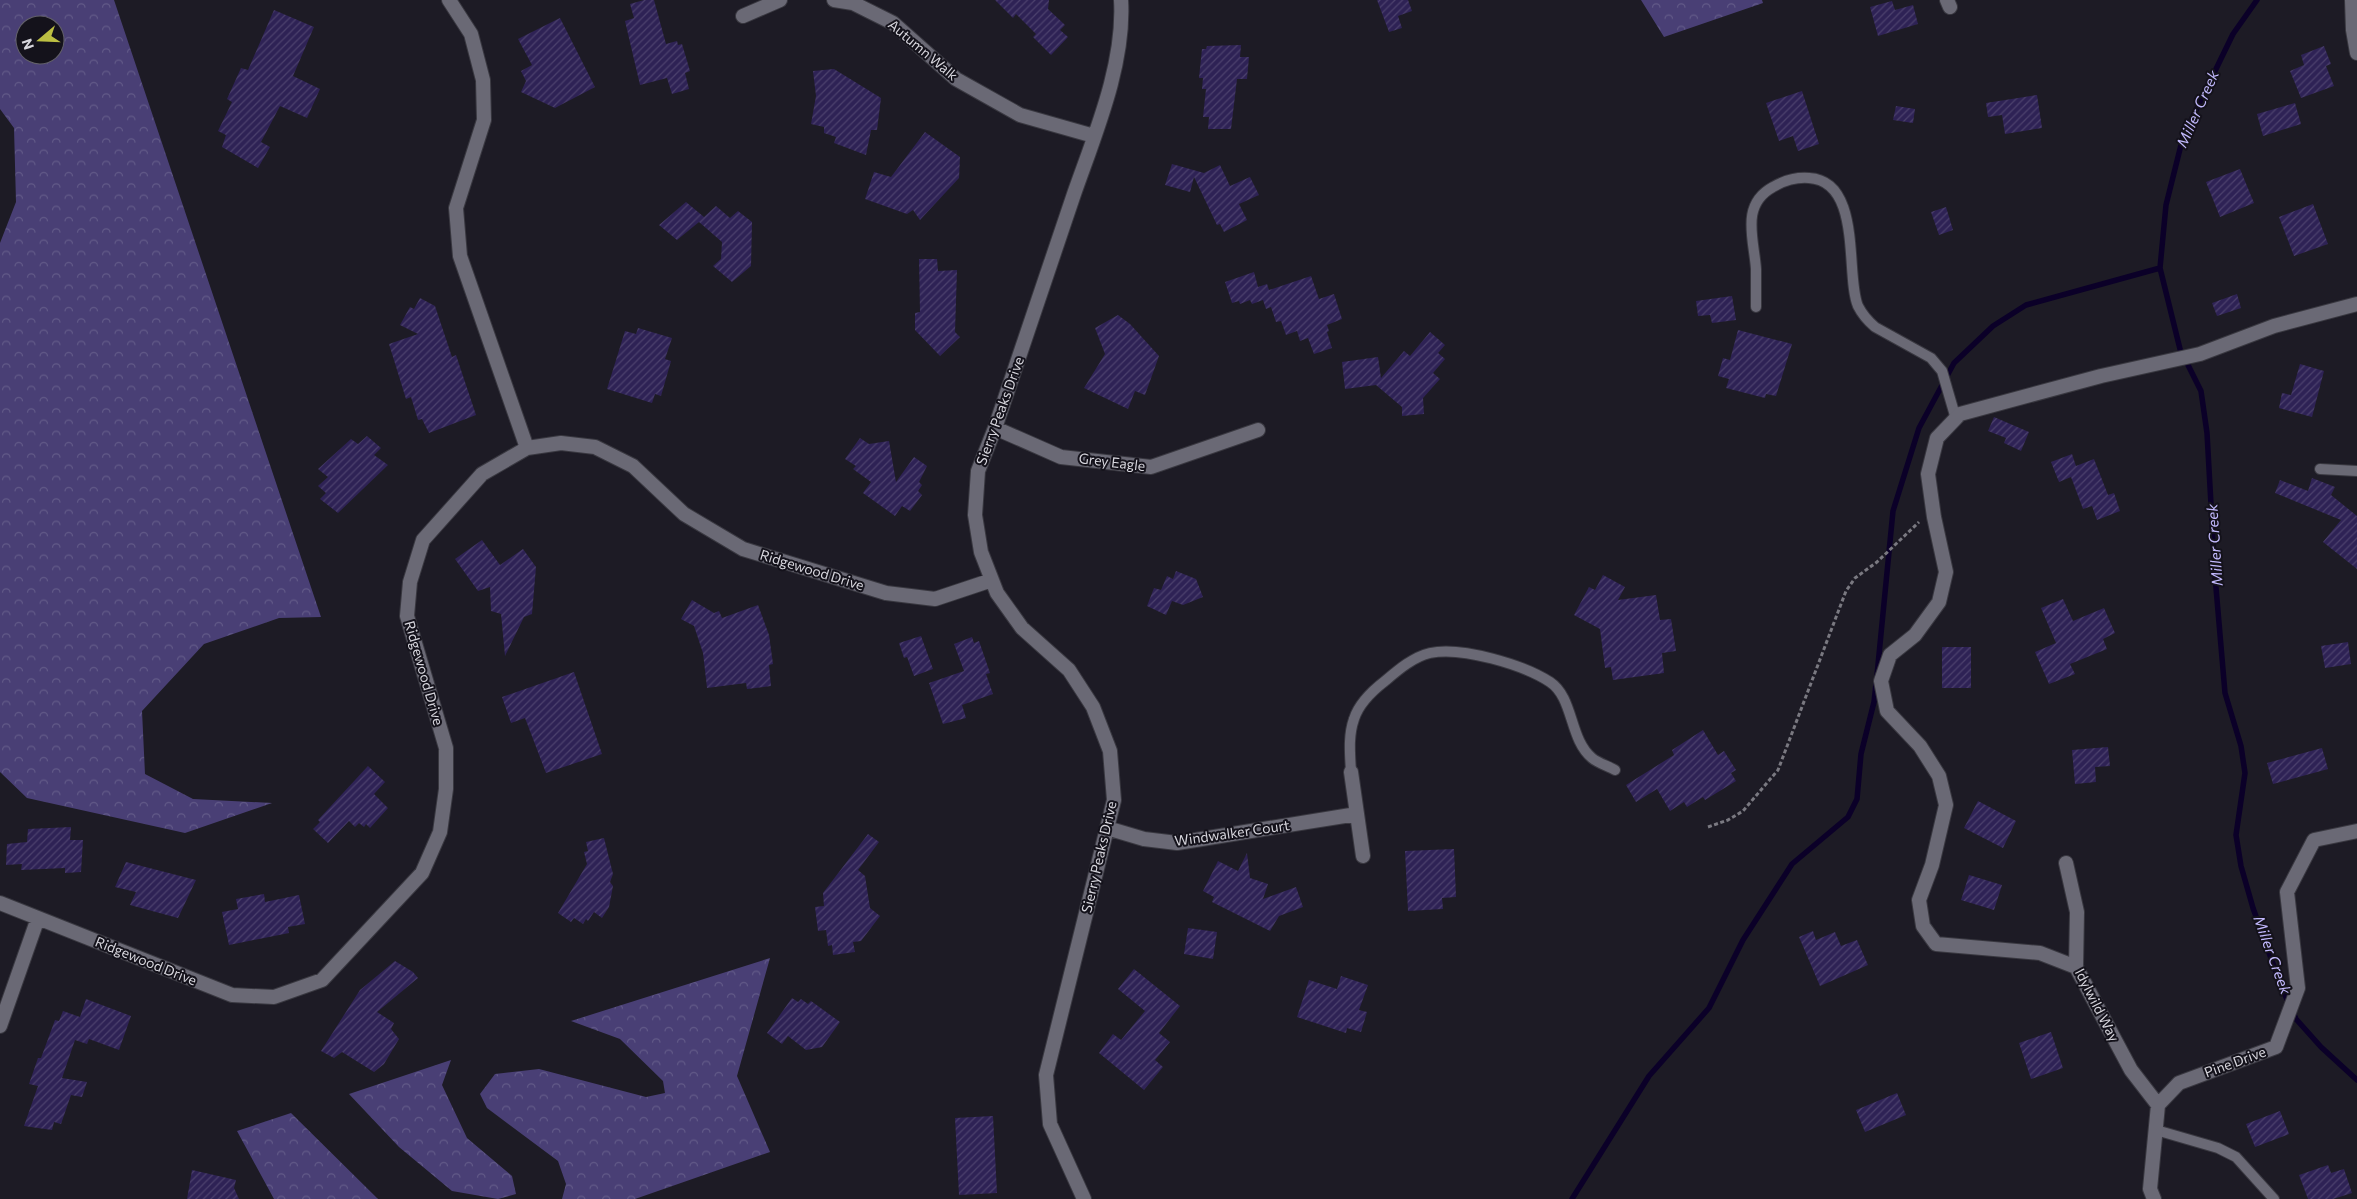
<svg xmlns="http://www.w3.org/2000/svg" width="2357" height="1199" viewBox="0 0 2357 1199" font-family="Commissioner,sans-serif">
<defs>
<pattern id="forest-crowns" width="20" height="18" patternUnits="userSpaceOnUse" patternTransform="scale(1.25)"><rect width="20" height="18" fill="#493f75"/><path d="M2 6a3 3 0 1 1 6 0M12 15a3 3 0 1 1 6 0" fill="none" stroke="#625a88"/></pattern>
<pattern id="building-hatch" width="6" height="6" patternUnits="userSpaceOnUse" patternTransform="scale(1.25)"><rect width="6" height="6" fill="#2e2255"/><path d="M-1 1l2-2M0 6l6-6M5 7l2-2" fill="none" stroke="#4c416d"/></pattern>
</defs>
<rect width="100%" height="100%" fill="#1d1b25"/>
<path fill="url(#forest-crowns)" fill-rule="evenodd" d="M0 0H114L321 617 279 618 204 644 142 711 145 774 193 799 272 803 185 833 27 798 0 772V243L16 202 14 128 0 109ZM25 25H55V55H25Z
M1641 0H1762L1763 3 1664 37Z
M770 958 737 1076 770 1152 635 1199H562L566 1184 558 1161 487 1108 480 1094 495 1074 539 1069 646 1097 665 1093 663 1081 620 1039 571 1021Z
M451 1060 442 1085 467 1138 512 1176 516 1194 498 1199 452 1191 399 1147 349 1094Z
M291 1113 378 1199H274L237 1131Z"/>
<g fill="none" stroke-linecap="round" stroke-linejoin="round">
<path stroke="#0b0028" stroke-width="5.5" d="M2257 0 2233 34 2183 137 2166 205 2160 268 2180 349 2201 391 2207 433 2215 576 2225 693 2241 746 2245 773 2236 835 2241 866 2253 908 2281 986 2296 1019 2321 1047 2357 1080
M1877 675 1893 511 1919 428 1954 363 1993 326 2026 305 2160 268
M1572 1199 1649 1076 1709 1008 1743 940 1792 864 1848 817 1857 799 1861 754 1874 702 1876 684"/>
</g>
<path fill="url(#building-hatch)" d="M644 0H654L666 44 677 41 678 45 682 44 690 71 685 73 689 89 672 94 667 78 640 85 625 21 634 18 630 4Z
M995 0H1049L1048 9 1065 25 1060 30 1068 37 1051 55 1033 37 1036 34 1016 14 1013 18Z
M1377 0H1408L1412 11 1398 16 1402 28 1389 32Z
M1892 1 1895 10 1913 5 1918 24 1878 36 1870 7Z
M274 10 314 27 293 76 320 89 307 118 280 106 261 142 270 147 258 168 222 147 226 135 218 131 232 102 227 99 241 68 248 70Z
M560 18 595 87 555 108 521 92 526 81 521 71 532 65 518 39Z
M1241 45 1240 57H1249L1247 79H1237L1231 129H1208L1209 117H1203L1206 89H1202L1203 78H1199L1202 49H1206L1207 46Z
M2324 46 2331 64 2326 66 2334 86 2301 98 2290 71 2304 65 2301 55Z
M834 69 881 98 877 130H871L866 155 834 143 836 137 824 133V127L811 124 816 96 813 71Z
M1802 91 1819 144 1798 151 1793 136 1779 141 1766 103Z
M2037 95 2042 128 2005 134 2002 115 1988 117 1986 103Z
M2295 103 2301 124 2263 136 2257 114Z
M1896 106 1915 109 1913 123 1893 120Z
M925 132 960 157 959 178 920 220 913 210 907 214 865 199 874 172 891 177Z
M1172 164 1204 173 1220 165 1230 186 1250 177 1259 195 1239 204 1247 220 1224 232 1220 224 1217 225 1194 177 1190 192 1165 185Z
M2240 169 2254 203 2220 217 2206 182Z
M686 202 704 217 716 206 730 218 738 211 752 222 751 266 732 282 713 266 721 259 722 242 699 222 677 240 659 225Z
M2313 204 2328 244 2294 256 2279 217Z
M1946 207 1953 230 1939 235 1931 212Z
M919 259H937L938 271 957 270 955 332 960 337 940 356 915 330V313L920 312Z
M1254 272 1258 287 1267 284 1269 290 1311 276 1319 299 1334 294 1342 319 1327 325 1329 331 1327 332 1332 348 1314 354 1308 338 1300 341 1297 331 1286 335 1281 321 1276 322 1271 307 1266 309 1263 300 1252 304 1250 300 1240 304 1239 301 1232 303 1225 282Z
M2237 294 2241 308 2217 316 2212 303Z
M1732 296 1736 320 1712 323 1710 315 1698 316 1696 301Z
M420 298 435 306 452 357 456 355 476 415 429 433 422 419 418 420 411 397 406 399 389 344 418 334 400 325 410 307 414 309Z
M1118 315 1130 324 1159 356 1145 395 1135 391 1128 409 1084 388 1105 354 1095 328Z
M638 328 672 338 665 359 671 361 661 396 655 394 652 403 607 389 625 331 636 334Z
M1738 330 1792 344 1776 396 1766 394 1765 398 1726 388 1729 379 1718 376 1723 358 1730 360Z
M1430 332 1445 345 1438 353 1445 359 1433 373 1440 379 1423 398 1424 414 1402 416V407L1376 385 1345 389 1342 362 1378 357 1381 378 1404 351 1410 356Z
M2300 364 2324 371 2312 417 2279 408 2282 393 2291 395Z
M1994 417 2029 432 2021 451 2004 443 2006 438 1988 431Z
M367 436 381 448 374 455 388 465 338 513 320 499 326 493 318 486 328 477 318 469 351 439 358 444Z
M860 438 869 444 889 441 896 482 914 457 927 466 919 482 922 485 918 491 922 495 910 511 902 506 895 516 863 493 871 482 853 469 856 466 845 459Z
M2072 454 2076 466 2094 459 2108 495 2114 493 2120 511 2097 520 2092 506 2083 509 2071 477 2059 482 2051 462Z
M2312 478 2335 487 2331 495 2357 516V569L2323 542 2341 520 2275 493 2280 480 2308 491Z
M482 540 500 565 523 549 536 567 532 614 524 617 505 656 501 614 491 611 490 587 478 591 455 559Z
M1176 571 1196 579 1203 597 1183 605 1172 601 1166 615 1147 606 1154 588 1161 590 1167 576 1173 579Z
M1603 575 1625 587 1618 600 1656 595 1660 620 1671 619 1676 651 1662 653 1664 673 1613 680 1611 667 1605 668 1600 629 1574 615 1589 587 1595 590Z
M2063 599 2073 621 2104 608 2115 633 2103 639 2107 649 2070 664 2075 674 2049 684 2035 652 2056 643 2041 608Z
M692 600 714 613 719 611 722 618 758 605 769 635 773 664 769 665 771 686 747 689 746 683 707 688 703 653 694 626 681 619Z
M921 636 933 669 914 676 907 657 904 658 899 643Z
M972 637 974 643 979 641 990 673 986 674 993 694 962 705 966 718 943 724 929 683 964 671 954 644Z
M2348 642 2351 664 2325 668 2321 646Z
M1942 647H1971V688H1942Z
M574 672 602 754 546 773 525 718 511 723 502 697Z
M1703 730 1718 755 1724 751 1736 770 1731 773 1736 781 1705 800 1703 797 1687 807 1684 802 1670 811 1657 789 1636 802 1626 785 1674 755 1672 750Z
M2108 747 2110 766 2095 767 2096 782 2075 784 2072 750Z
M2322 748 2328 769 2273 784 2267 763Z
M368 766 385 782 374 794 388 808 370 828 366 824 364 827 359 823 355 827 349 821 328 843 313 829 320 822 318 820Z
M1978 801 2016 821 2003 848 1964 828Z
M71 827 70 840H83L81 872 65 873V868L21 870 22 864 6 865 7 844 27 842 28 829Z
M868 834 879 842 858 870 865 876 870 908 880 916 861 941 853 942 855 952 833 955 832 945 828 946 826 930 818 931 815 907 824 906 823 893Z
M604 838 613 874 610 882 613 886 609 907 602 918 594 912 588 921 586 919 583 924 574 918 571 922 558 913 587 864 584 852 588 851 586 842Z
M1454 849 1456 897 1442 898 1443 909 1408 911 1405 851Z
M1247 853 1250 878 1268 884 1263 899 1296 887 1303 907 1279 916 1270 931 1212 902 1214 897 1203 891 1218 861 1238 871Z
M126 862 196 880 178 918 130 905 136 892 115 887Z
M1969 875 2002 885 1994 910 1961 900Z
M264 894 265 902 299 895 305 924 288 927 289 933 229 945 222 912 238 909 236 899Z
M1188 928 1217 932 1213 959 1184 954Z
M1813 931 1816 940 1835 932 1841 946 1857 940 1868 965 1820 986 1799 937Z
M395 961 413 972 418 978 377 1012 394 1023 391 1029 399 1039 384 1064 374 1072 342 1052 334 1058 321 1051 360 990Z
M1134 969 1180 1006 1159 1033 1170 1042 1155 1060 1163 1067 1144 1090 1099 1053 1113 1034 1121 1040 1145 1011 1118 989Z
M1341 976 1368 985 1359 1010 1367 1012 1361 1032 1347 1028 1346 1033 1297 1017 1309 980 1337 989Z
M792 998 798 1002 801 999 808 1004 811 1001 840 1022 822 1047 806 1050 788 1036 782 1044 767 1033Z
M86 999 131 1016 119 1050 89 1039 87 1044 75 1040 62 1078 87 1082 82 1097 71 1095 61 1124 54 1122 52 1130 24 1126 38 1086 29 1084 38 1058H41L55 1020 59 1021 63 1011 80 1017Z
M2051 1032 2063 1068 2031 1079 2019 1043Z
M1897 1093 1906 1115 1865 1132 1856 1110Z
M2280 1111 2289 1134 2255 1147 2246 1124Z
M993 1116 997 1193 959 1195 955 1118Z
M2328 1165 2331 1173 2344 1169 2352 1193 2333 1199H2308L2299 1175Z
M192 1170 236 1180 234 1188 239 1199H187Z"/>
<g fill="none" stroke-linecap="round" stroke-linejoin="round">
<defs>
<path id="service" d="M1756 307C1756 294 1756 281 1756 269 1754 239 1740 205 1773 187 1785 180 1796 177 1809 178 1863 181 1845 276 1858 306 1862 314 1868 321 1875 327L1931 358 1942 371 1956 419
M2320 469 2357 471
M1351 772C1350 754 1348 736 1354 719 1359 703 1372 691 1385 681 1398 670 1413 657 1430 653 1461 646 1524 665 1550 682 1574 698 1569 739 1592 758 1598 763 1608 766 1615 770
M2156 1130 2218 1148 2236 1157 2274 1199"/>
<path id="minor" d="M449 0 471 34 483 80 484 120 456 208 460 256 527 448
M834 0 853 3 893 23 956 79 1020 115 1094 136
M1947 0 1950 7
M2352 0 2353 30 2357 53
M743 16 780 0
M995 428 1061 457 1151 467 1258 430
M1351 772 1363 856
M1107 828 1144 839 1177 843 1357 814
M2066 863 2077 912 2076 967 2131 1070 2158 1105
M0 903 232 995 274 997 322 980 422 873 440 832 446 789V748L407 616 410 582 423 540 482 474 527 448 561 443 595 447 633 466 684 514 743 549 886 593 935 599 992 580
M2076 967 2040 953 1936 944 1923 926 1919 900 1932 865 1946 805 1939 776 1920 746 1887 711 1881 681 1890 655 1915 635 1939 602 1946 572 1934 517 1928 474 1937 438 1960 414 2101 376 2200 354 2274 326 2357 304
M0 1026 38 918
M1084 1199 1050 1124 1046 1075 1114 800 1110 751 1093 707 1069 670 1022 628 997 593 981 552 975 515 978 471 995 428C1021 350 1048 272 1074 194 1095 134 1125 64 1121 0
M2154 1199 2150 1189 2158 1105 2179 1083 2276 1047 2298 988 2287 892 2314 840 2357 831"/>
</defs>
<use href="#service" stroke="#393840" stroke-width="12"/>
<use href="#minor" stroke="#393840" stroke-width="16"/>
<path stroke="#7a7981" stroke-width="3" stroke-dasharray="4 2.5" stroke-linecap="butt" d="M1708 827 1728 820 1743 811 1778 770 1846 591 1855 578 1877 562 1919 522"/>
<use href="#service" stroke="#6a6975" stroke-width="10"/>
<use href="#minor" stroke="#6a6975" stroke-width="14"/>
</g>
<g text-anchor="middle" stroke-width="4" stroke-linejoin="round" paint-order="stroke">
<g font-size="14" fill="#d7d6dd" stroke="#14121b">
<text transform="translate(923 50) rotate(40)" y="5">Autumn Walk</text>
<text transform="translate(1000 411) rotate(-70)" y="5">Sierry Peaks Drive</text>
<text transform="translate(1112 462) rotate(7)" y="5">Grey Eagle</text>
<text transform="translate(812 570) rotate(17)" y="5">Ridgewood Drive</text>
<text transform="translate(424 673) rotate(74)" y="5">Ridgewood Drive</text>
<text transform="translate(1232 833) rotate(-8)" y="5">Windwalker Court</text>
<text transform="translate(1099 857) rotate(-77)" y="5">Sierry Peaks Drive</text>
<text transform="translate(146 961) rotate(22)" y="5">Ridgewood Drive</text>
<text transform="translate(2097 1005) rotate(63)" y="5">Idylwild Way</text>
<text transform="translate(2235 1062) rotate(-20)" y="5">Pine Drive</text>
</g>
<g font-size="15" font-style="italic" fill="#c1b8fc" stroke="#14121b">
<text transform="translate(2198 109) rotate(-66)" y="5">Miller Creek</text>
<text transform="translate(2215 545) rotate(-94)" y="5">Miller Creek</text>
<text transform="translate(2272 955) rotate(70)" y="5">Miller Creek</text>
</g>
</g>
<g transform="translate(40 40) rotate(251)"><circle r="24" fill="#14121b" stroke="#626069"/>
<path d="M0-4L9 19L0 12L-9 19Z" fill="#bcbf43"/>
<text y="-8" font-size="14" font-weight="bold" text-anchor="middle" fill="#d7d6dd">N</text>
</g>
</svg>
